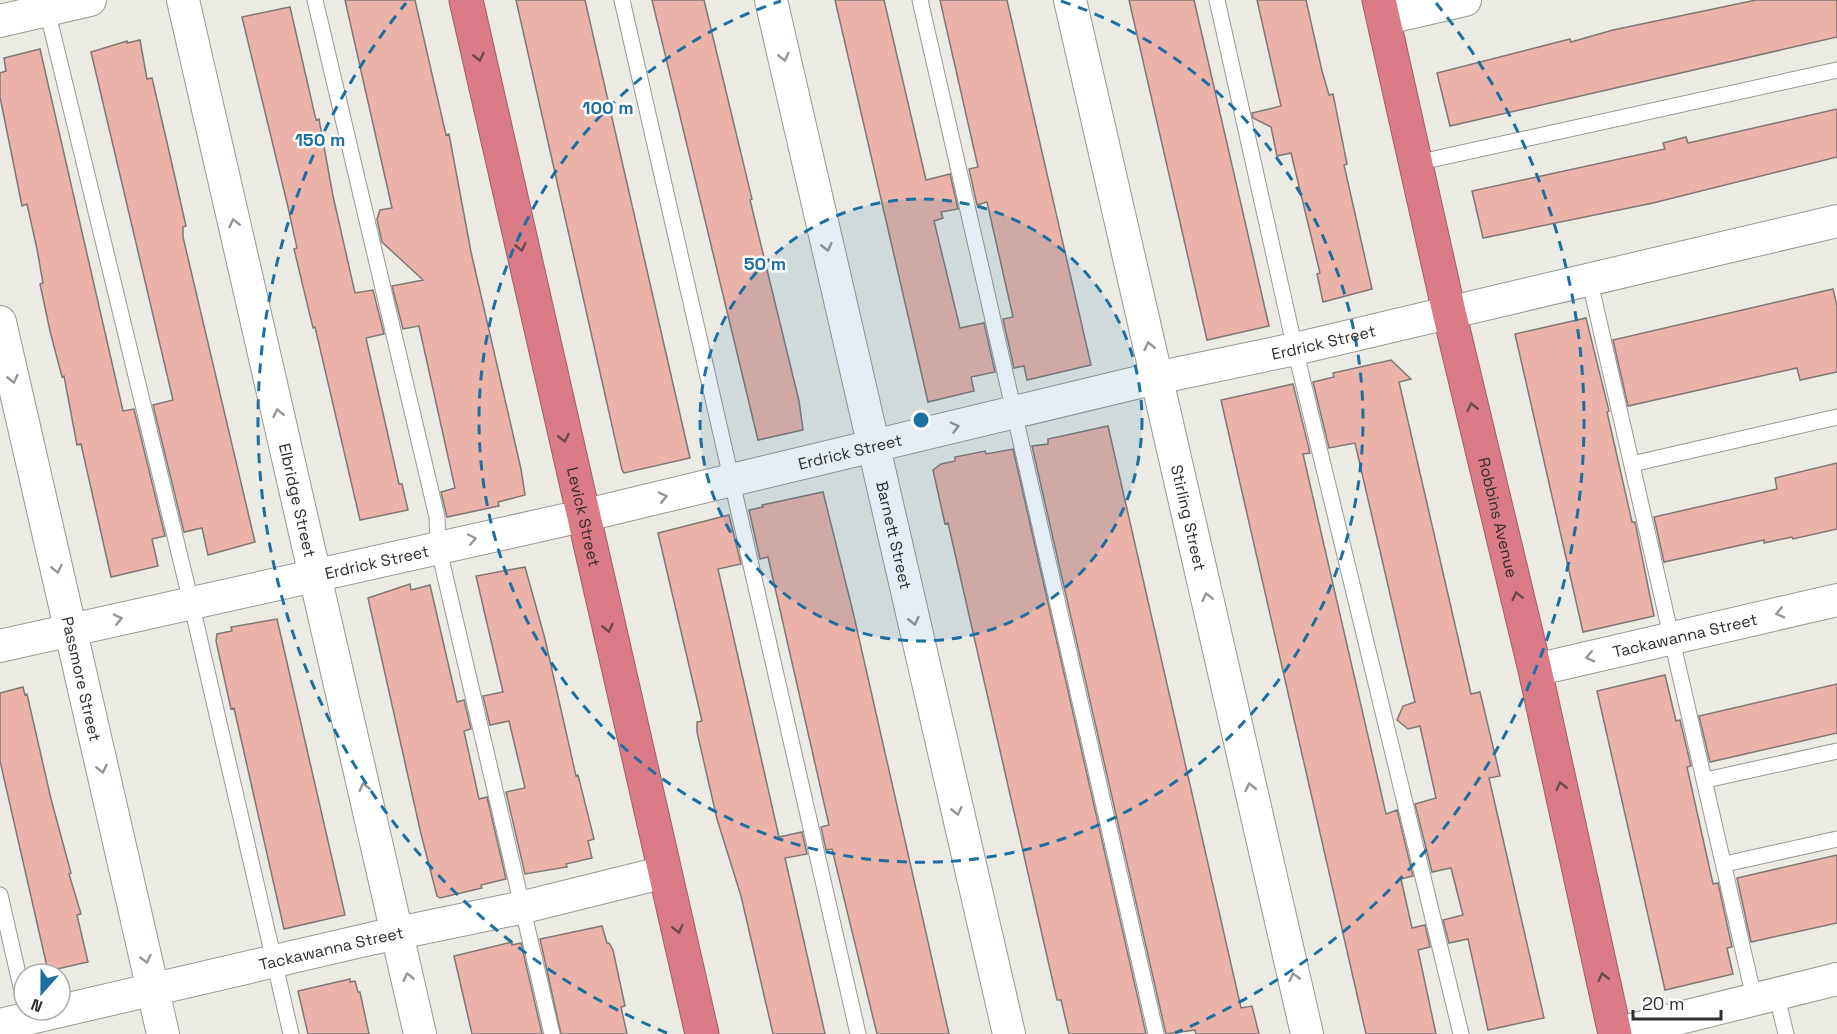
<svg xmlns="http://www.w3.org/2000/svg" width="1837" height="1034" viewBox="0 0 1837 1034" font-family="'Space Grotesk',sans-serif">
<rect width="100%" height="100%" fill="#ebeae3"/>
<path fill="#eab2a9" stroke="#807877" stroke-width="1.5" d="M345 0H415L446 135 449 134 471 252 521 469 525 495 498 502 499 506 447 517 441 492 455 488 419 326 403 329 392 286 423 280 382 242 377 219 380 210 392 208Z
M516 0H585L690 458 624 473 622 470Z
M652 0H704L752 199 750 200 799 401 803 430 758 440Z
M835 0H884L926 180 950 174 958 209 941 212 943 218 934 221 960 328 984 323 995 372 971 377 974 391 928 402Z
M940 0H1007L1091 365 1027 380 1024 366 1014 368 1003 319 1013 317 987 202 977 205 969 169 978 167Z
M1129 0H1194L1269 326 1207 340Z
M1257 0H1306L1322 71 1329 95 1333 94 1347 164 1344 165 1372 289 1323 302 1317 274 1320 273 1291 153 1277 156 1271 127 1253 118 1252 113 1281 106Z
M1756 0H1837V37L1450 126 1437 73 1570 39 1571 42 1613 30Z
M290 7 316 120 319 119 333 196 355 293 373 290 384 334 366 338 399 484H402L408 510 360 520 315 327 313 328 294 249 297 248 288 207 242 17Z
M140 40 147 79 152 78 169 151 186 226 183 227V237L255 542 208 555 202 528 184 532 153 405 173 400 91 52 127 41V43Z
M40 49 123 411 134 409 165 536 152 539 158 566 111 577 81 444 77 445 64 376 62 377 50 331 40 284 43 283 37 249 27 204 22 206 0 97V73L6 71 4 58Z
M1837 109V157L1653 203 1483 238 1472 191 1665 149 1663 143 1686 137 1688 143Z
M1833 289 1837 306V372L1800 380 1797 368 1628 406 1613 340Z
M1586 318 1609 411 1607 412 1632 522H1635L1654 616 1583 632 1515 334Z
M1391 360 1411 379 1399 382 1471 694 1480 692 1500 776 1489 778 1544 1018 1488 1030 1468 939 1449 943 1443 920 1463 915 1451 868 1432 872 1415 804 1436 798 1420 726 1408 729 1397 720 1403 706 1415 702 1355 443 1329 448 1313 382 1334 377 1333 373Z
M1293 384 1310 453 1303 454 1386 814 1397 810 1413 876 1401 879 1412 928 1425 925 1430 947 1418 950 1436 1034H1366L1221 400Z
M1108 426 1241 1008 1252 1006 1259 1034H1196L1195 1030 1166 1034 1032 446 1048 444V439Z
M1013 449 1146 1034H1069L1061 1000H1057L948 523 945 524 933 470 941 464 955 461V457L985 451 986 454Z
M1837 463V529L1793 539 1792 537 1764 543V540L1664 562 1654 517 1777 489 1775 478Z
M823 492 853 612 949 1034H877L832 849 826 850 821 827 829 825 768 557 760 559 749 510 763 507 762 505Z
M729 515 741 564 718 569 779 837 802 832 807 854 785 858 825 1034H773L741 896 717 819 697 732V722L702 721 658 533Z
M525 567 545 639 576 776 578 775 594 839 588 841 592 858 566 864 567 867 525 874 506 792 525 788 509 721 490 725 483 696 503 692 476 576Z
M410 584 411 590 430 585 457 702 464 700 471 729 464 731 479 799 487 797 506 879 481 885 482 888 440 898 437 896 421 834 368 598Z
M277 619 345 915 284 929 234 708 231 709 216 641 217 634 232 631 231 627Z
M1665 675 1676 721 1680 720 1691 766 1687 767 1713 884 1718 883 1732 947 1727 948 1733 974 1665 990 1597 691Z
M1837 684V733L1710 762 1699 716Z
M23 687 25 695 27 694 51 799 71 873 69 874 81 914 77 915 88 962 48 971 0 761V693Z
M1837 855V923L1751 942 1737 878Z
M602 926 607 943H609L613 950 625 1006 621 1007 627 1034H561L540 939Z
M512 942V945L521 943 542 1034H472L454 956Z
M350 979V982L355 981 358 992H360L369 1034H308L298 991Z"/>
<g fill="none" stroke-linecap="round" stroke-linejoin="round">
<defs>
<path id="lane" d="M315 0 437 517 438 546 552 1034
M622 0 858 1034
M920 0 1156 1034
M1217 0 1295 349 1461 1034
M47 10 191 602 291 1034
M1416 163 1837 70
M1589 278 1754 998
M1632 464 1837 417
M1706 780 1837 751
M1725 864 1837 839
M0 895 24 1000
M1776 993 1786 1034"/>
<g id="street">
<path id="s1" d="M183 0 420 1034"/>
<path id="s2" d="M771 0 1009 1034"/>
<path id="s3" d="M1070 0 1307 1034"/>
<path d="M1383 19 1465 0"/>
<path d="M0 21 90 0"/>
<path id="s4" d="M0 322 163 1034"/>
<path id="s5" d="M0 646 582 516 1156 378 1295 349 1837 221"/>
<path id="s6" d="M1535 670 1837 600"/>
<path id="s7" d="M0 1025 374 938 524 907 665 872"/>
<path d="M1615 1034 1837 979"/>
</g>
<g id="highway">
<path id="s8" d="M466 0 702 1034"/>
<path id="s9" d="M1379 0 1449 312 1535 670 1615 1034"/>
</g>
</defs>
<use href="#lane" stroke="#9a9993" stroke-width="17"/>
<use href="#street" stroke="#9a9993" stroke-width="34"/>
<use href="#highway" stroke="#9f6068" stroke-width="35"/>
<use href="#lane" stroke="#fff" stroke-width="15"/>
<use href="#street" stroke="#fff" stroke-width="32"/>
<use href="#highway" stroke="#dc7b88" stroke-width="33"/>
</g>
<defs><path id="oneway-chevron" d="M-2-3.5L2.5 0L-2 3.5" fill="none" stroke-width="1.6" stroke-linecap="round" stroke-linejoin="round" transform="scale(1.5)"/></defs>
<g stroke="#6c494c">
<use href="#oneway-chevron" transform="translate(479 57) rotate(77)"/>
<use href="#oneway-chevron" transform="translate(521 247) rotate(77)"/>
<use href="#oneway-chevron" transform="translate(1472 407) rotate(-103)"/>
<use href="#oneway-chevron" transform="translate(564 438) rotate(77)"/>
<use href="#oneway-chevron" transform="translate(1517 596) rotate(-103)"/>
<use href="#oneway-chevron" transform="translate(608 628) rotate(77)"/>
<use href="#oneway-chevron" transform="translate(1561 786) rotate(-103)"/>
<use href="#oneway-chevron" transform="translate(678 929) rotate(77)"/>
<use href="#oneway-chevron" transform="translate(1603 977) rotate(-103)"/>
</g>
<g stroke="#979696">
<use href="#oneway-chevron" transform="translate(784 57) rotate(77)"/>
<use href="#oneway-chevron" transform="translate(234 223) rotate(-103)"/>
<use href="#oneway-chevron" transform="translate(827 247) rotate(77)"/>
<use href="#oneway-chevron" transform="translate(1149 346) rotate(-103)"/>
<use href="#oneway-chevron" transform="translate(13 379) rotate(77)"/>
<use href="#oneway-chevron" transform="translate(278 413) rotate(-103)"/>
<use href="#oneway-chevron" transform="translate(955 427) rotate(-14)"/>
<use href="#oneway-chevron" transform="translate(663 497) rotate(-13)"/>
<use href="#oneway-chevron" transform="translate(472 539) rotate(-12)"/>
<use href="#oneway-chevron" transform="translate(57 569) rotate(77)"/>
<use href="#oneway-chevron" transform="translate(1207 597) rotate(-103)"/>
<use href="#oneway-chevron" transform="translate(1780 613) rotate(167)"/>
<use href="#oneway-chevron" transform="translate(118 619) rotate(-13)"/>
<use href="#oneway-chevron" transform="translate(914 621) rotate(77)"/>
<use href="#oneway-chevron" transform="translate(1590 657) rotate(167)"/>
<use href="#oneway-chevron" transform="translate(102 769) rotate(77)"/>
<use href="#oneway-chevron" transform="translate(364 787) rotate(-103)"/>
<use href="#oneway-chevron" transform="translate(1250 787) rotate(-103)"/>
<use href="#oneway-chevron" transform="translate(957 811) rotate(77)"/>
<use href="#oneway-chevron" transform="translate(146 959) rotate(77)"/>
<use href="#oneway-chevron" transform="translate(408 977) rotate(-103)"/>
<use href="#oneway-chevron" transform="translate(1294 977) rotate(-103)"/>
</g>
<circle cx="921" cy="420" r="221" fill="#1c6fa0" fill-opacity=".12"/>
<g fill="none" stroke="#1c6fa0" stroke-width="3" stroke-dasharray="10 8">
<circle cx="921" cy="420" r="221"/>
<path d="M1061 1A442 442 0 1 1 781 1"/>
<path d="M667 1033A663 663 0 0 1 406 3M1436 3A663 663 0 0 1 1175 1033"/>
</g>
<g text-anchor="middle" stroke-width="5" stroke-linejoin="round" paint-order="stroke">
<g font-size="16" fill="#2f2e2c" stroke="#fff">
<text dy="6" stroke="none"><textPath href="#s5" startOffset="1358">Erdrick Street</textPath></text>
<text dy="6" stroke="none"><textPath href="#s5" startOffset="872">Erdrick Street</textPath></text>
<text dy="6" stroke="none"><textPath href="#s1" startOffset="513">Elbridge Street</textPath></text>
<text dy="6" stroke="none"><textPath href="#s8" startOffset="530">Levick Street</textPath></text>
<text dy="6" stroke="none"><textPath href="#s3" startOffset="531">Stirling Street</textPath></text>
<text dy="6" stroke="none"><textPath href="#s9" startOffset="531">Robbins Avenue</textPath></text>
<text dy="6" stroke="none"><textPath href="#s2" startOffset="549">Barnett Street</textPath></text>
<text dy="6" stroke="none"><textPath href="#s5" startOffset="386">Erdrick Street</textPath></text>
<text dy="6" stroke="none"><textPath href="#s6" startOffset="154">Tackawanna Street</textPath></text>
<text dy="6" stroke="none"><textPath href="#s4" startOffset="366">Passmore Street</textPath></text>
<text dy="6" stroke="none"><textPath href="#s7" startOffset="340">Tackawanna Street</textPath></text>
</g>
</g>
<circle cx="921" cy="420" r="9" fill="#1c6fa0" stroke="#fff" stroke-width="3"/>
<g font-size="18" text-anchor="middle" font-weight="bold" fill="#1c6fa0" stroke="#fff" stroke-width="5" stroke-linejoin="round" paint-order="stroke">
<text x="608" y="114">100 m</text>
<text x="320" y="146">150 m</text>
<text x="765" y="270">50 m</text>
</g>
<g transform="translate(42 992) rotate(201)"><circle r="28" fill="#ffffff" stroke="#acabab" stroke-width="1.5"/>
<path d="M0-4.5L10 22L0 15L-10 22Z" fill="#1c6fa0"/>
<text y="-9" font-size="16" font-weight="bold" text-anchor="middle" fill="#2f2e2c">N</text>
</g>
<path d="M1633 1010v9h88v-9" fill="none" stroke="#2f2e2c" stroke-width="3"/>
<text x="1642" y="1010" font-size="18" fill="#2f2e2c" stroke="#ffffff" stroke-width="4.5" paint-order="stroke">20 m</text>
</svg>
